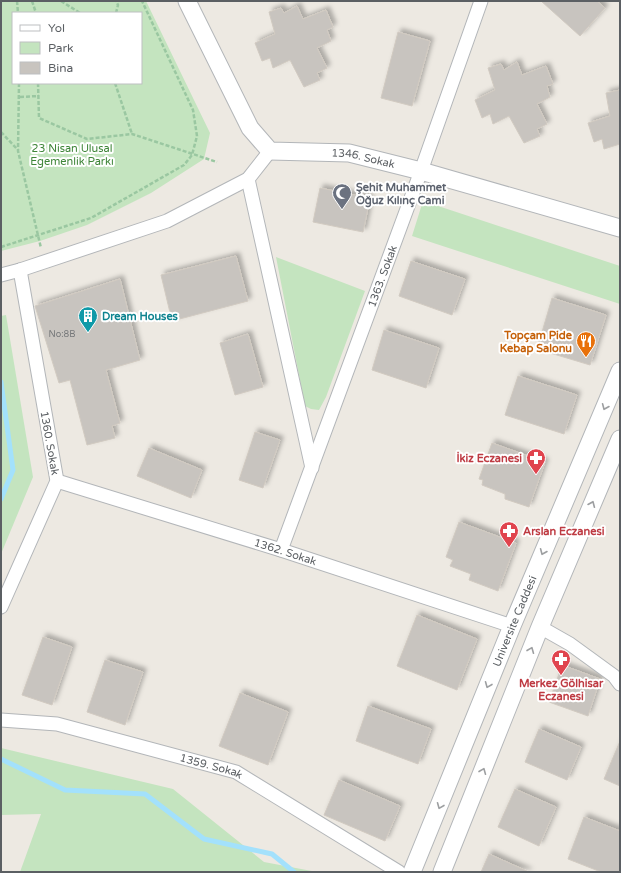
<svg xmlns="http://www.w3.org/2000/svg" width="621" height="873" viewBox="0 0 621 873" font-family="'Varela Round',sans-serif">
<defs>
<filter id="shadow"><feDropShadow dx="3.5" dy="-3.5" stdDeviation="2" flood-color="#0004"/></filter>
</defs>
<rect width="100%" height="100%" fill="#ede9e2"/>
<path fill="#c4e4bf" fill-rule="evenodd" d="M1 1H146L210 133 204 159 151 193 87 225 40 241 1 251ZM13 13H141V83H13Z
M423 201 620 266V304L412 236Z
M276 257 365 291 326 397 319 410 311 409 305 406Z
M6 315 33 477 1 554V316Z
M1 748 173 789 264 862 317 872H20L41 814 1 815Z"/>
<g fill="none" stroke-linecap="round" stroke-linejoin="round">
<path stroke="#a3e1fc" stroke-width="5" d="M1 382 13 470 1 499
M1 759 65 790 145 794 204 839 272 854 294 872"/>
</g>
<path fill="#c8c4bf" stroke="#d1cac1" filter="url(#shadow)" d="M541 1H597L605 8 580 36Z
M297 6 303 19 326 10 333 27 327 30 331 41 317 48 327 68 317 73 320 80 304 87 290 60 273 68 270 58 262 61 255 43 275 34 269 12 281 8 284 13Z
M398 32 430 41 412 106 381 98Z
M517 62 522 75 546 66 553 84 547 86 550 97 537 104 547 124 537 129 540 136 524 143 509 116 493 124 490 114 482 118 475 100 495 90 488 68 501 64 504 70Z
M620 90V144L604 149 602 139 594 142 588 123 610 116 606 93Z
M320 188 370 198 363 232 313 222Z
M236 256 248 301 172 321 161 275Z
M411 261 465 279 452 315 399 296Z
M120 279 140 360 106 370 120 423 112 426 115 438 87 445 70 380 59 383 35 306Z
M552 298 606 315 590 365 537 349Z
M384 330 439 348 426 388 372 370Z
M248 334 263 387 235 395 220 343Z
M518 376 577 395 564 434 505 415Z
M255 432 280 440 263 488 239 480Z
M492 443 545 462 529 507 505 499V494L482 485 483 480 479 479Z
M149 448 202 470 191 498 137 476Z
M459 522 516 543 498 591 469 580 471 574 450 566 453 560 446 557Z
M417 615 477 639 457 690 397 666Z
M43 637 72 647 52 705 22 695Z
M105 660 143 672 125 725 87 712Z
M562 665 600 679 588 716 549 702Z
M240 693 288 712 268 765 219 746Z
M368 706 431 729 418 764 356 741Z
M539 729 581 747 567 780 525 762Z
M620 741V786L604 779Z
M339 780 400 806 385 841 324 815Z
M515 789 556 807 539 846 498 827Z
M584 817 620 831V872H601L568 859Z
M489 854 529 872H481Z"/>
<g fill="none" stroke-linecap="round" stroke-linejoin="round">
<defs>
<g id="minor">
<path d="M248 179 312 468"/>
<path d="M1 275 20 270 167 221 248 179 270 151"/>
<path id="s1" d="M57 481 281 550 512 626"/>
<path id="s2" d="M281 550 421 171 481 1"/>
<path d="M1 607 57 481 20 270"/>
<path d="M540 627 570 644 614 676 620 684"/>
<path id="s3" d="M1 720 57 724 236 772 399 872"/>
</g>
<g id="tertiary">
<path id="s4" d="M187 1 250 128 270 151 349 153 421 171 620 228"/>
<path id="s5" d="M412 872 512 626 620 371"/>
<path d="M442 872 540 627 620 439"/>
</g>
</defs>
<use href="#minor" stroke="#b3b6b9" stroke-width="15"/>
<use href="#tertiary" stroke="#b3b6b9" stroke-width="19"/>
<path stroke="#9ac7a1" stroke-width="2.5" stroke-dasharray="4 2" stroke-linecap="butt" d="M17 1 18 13
M32 1 36 13
M61 1 80 13
M116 13 118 5 116 1
M19 83 18 151 41 248
M38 83 39 118 87 139 132 134 217 162
M115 83 132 134
M20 97 39 96
M1 132 18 150
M1 247 91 218 184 165 192 155 197 136 193 110 142 1"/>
<use href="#minor" stroke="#fff" stroke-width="13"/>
<use href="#tertiary" stroke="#fff" stroke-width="17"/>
</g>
<defs><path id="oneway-chevron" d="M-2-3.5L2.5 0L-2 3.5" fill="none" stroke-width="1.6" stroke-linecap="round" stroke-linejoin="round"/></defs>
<g stroke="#9d9fa1">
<use href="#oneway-chevron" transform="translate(605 407) rotate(113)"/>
<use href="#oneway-chevron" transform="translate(592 504) rotate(-67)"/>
<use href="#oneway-chevron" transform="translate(543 552) rotate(113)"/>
<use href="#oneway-chevron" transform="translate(531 650) rotate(-68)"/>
<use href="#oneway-chevron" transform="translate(488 685) rotate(112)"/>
<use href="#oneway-chevron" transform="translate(483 771) rotate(-68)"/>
<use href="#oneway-chevron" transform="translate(440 806) rotate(112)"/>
</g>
<defs>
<symbol id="mosque-pin" viewBox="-11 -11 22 30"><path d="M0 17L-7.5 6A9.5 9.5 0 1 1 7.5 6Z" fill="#6b7280" stroke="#fff"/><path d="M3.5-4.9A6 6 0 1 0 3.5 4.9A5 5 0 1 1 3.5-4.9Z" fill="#fff"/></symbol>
<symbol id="building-pin" viewBox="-11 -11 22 30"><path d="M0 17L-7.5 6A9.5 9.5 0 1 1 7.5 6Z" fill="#0f9aa8" stroke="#fff"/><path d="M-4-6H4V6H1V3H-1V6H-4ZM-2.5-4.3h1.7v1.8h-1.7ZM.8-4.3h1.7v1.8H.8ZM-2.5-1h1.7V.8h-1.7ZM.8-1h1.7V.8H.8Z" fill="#fff"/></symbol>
<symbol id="restaurant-pin" viewBox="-11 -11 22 30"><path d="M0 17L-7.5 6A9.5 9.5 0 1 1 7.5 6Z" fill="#e8710a" stroke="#fff"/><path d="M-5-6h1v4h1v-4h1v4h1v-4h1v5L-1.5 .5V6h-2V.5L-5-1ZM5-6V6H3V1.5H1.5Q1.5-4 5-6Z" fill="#fff"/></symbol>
<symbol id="pharmacy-pin" viewBox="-11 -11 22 30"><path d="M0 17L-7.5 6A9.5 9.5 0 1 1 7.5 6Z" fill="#e0444e" stroke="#fff"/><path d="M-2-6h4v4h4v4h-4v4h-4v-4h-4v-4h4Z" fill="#fff"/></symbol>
</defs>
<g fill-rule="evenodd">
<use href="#mosque-pin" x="331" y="182" width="22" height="30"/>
<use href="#building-pin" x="77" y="305" width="22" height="30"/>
<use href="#restaurant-pin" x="575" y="330" width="22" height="30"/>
<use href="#pharmacy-pin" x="525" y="447" width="22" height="30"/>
<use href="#pharmacy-pin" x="498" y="520" width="22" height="30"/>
<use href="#pharmacy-pin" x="550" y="648" width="22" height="30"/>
</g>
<g text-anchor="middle" stroke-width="4" stroke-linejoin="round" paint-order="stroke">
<g font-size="9" fill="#76787a">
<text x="62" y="337">No:8B</text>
</g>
<g font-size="11" fill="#3e8538" stroke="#fff">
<text x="72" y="152">23 Nisan Ulusal<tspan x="72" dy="13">Egemenlik Parkı</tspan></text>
</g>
<g font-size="11" fill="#5b5f63" stroke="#fff">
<text dy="4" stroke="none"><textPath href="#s4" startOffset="266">1346. Sokak</textPath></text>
<text dy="4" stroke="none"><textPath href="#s2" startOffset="292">1363. Sokak</textPath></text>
<text transform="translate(50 443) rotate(80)" y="4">1360. Sokak</text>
<text dy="4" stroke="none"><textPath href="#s1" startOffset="239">1362. Sokak</textPath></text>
<text dy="4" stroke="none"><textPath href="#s5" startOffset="271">Universite Caddesi</textPath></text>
<text dy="4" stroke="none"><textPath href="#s3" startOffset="216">1359. Sokak</textPath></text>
</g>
<g font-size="11" font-weight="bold" fill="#5b616d" stroke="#fff" text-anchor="start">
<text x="356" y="191">Şehit Muhammet<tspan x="356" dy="13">Oğuz Kılınç Cami</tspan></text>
</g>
<g font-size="11" font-weight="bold" fill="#0d838f" stroke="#fff" text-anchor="start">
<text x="102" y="320">Dream Houses</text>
</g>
<g font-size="11" font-weight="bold" fill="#c56008" stroke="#fff" text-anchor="end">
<text x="572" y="339">Topçam Pide<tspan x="572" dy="13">Kebap Salonu</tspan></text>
</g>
<g font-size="11" font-weight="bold" fill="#be3a42" stroke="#fff" text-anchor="end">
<text x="522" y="462">İkiz Eczanesi</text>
<text x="523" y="535" text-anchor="start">Arslan Eczanesi</text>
<text x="561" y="687" text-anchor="middle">Merkez Gölhisar<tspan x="561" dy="13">Eczanesi</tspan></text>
</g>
</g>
<rect width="621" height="873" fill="none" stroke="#5b5f63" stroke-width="4"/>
<rect x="12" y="12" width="130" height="72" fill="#ffffff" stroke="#bdbfc1"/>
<rect x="20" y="25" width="20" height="6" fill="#ffffff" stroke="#bdbfc1"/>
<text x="48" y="32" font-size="12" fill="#5b5f63">Yol</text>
<rect x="20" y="42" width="20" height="12" fill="#c4e4bf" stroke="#bdbfc1"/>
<text x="48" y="52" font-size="12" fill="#5b5f63">Park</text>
<rect x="20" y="62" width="20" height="12" fill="#c8c4bf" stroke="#bdbfc1"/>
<text x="48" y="72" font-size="12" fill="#5b5f63">Bina</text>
</svg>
